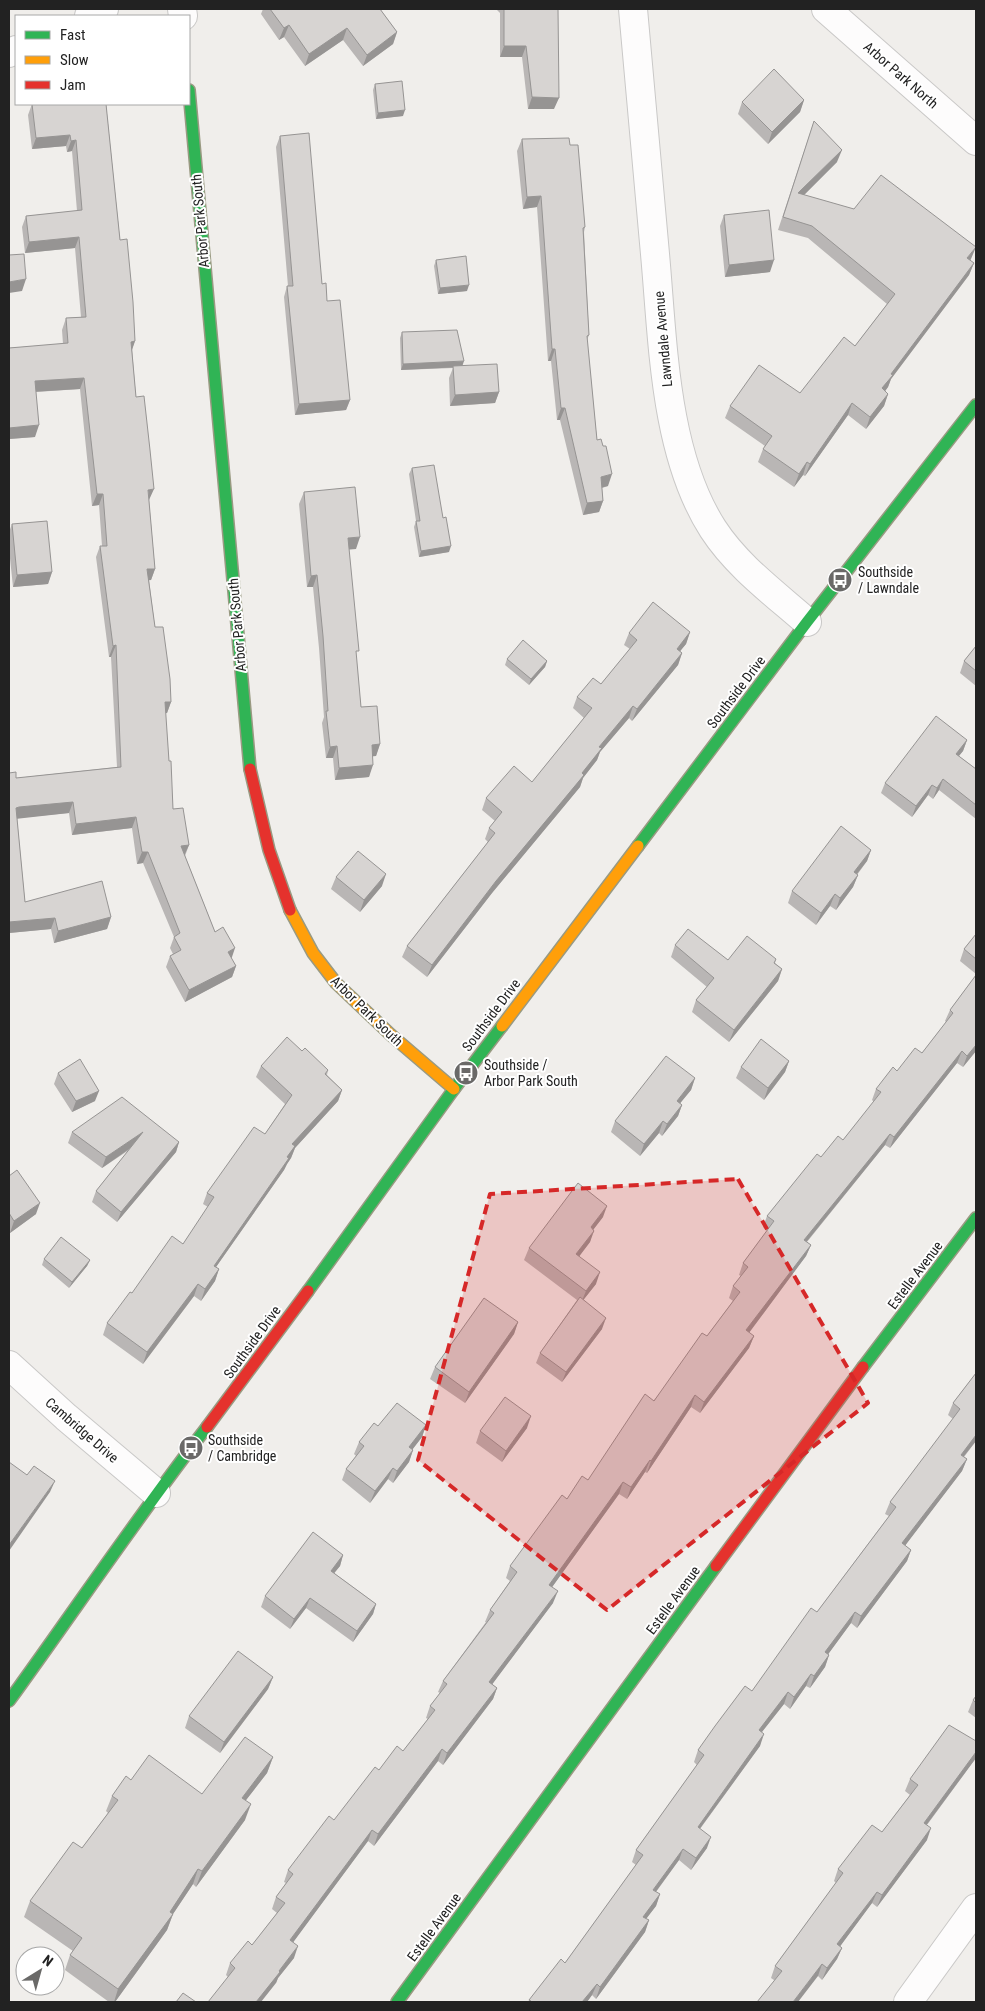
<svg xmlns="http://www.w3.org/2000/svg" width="985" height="2011" viewBox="0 0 985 2011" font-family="'Roboto Condensed',sans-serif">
<rect width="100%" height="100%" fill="#f0eeeb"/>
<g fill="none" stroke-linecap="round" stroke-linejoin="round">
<defs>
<path id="street" d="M182 9 183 16
M633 9C641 90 648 172 655 254 663 341 664 453 713 529 737 566 774 593 807 622
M826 9 976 141
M89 16 104 9
M9 53 16 50
M9 1365 66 1417 156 1493
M908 2002 976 1908"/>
<path id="fast" d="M189 90 250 769
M638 846 807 622 976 405
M308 1291 454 1089 502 1026
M863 1367 976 1218
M9 1701C75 1610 138 1516 207 1427
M397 2002 716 1566"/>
<path id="slow" d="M290 910 313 953 336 983 391 1035 454 1089
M502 1026 638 846"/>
<path id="jam" d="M250 769 269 850 290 910
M207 1427 308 1291
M716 1566 863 1367"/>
</defs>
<use href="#street" stroke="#c9c8c7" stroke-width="30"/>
<use href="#fast" stroke="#999a82" stroke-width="14"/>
<use href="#slow" stroke="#999a82" stroke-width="14"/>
<use href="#jam" stroke="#999a82" stroke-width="14"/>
<use href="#street" stroke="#fdfcfc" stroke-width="28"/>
<use href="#fast" stroke="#30b455" stroke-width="11"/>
<use href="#slow" stroke="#ff9f0a" stroke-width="11"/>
<use href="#jam" stroke="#e5322d" stroke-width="11"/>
</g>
<path fill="#b9b6b5" d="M263 9H380L397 32 393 44 363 66 343 40 305 66 284 37 279 40 261 14Z
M496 9H548L554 109H528L522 57H500V13Z
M375 84 403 116 376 119 373 90Z
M804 100 800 112 768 144 738 114 742 102Z
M32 104H106L120 240 135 341 132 349 136 397 149 500 155 569 151 580H149L155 627 171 702 167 713H165L173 809 189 845 185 856 215 932 236 966 232 977 185 1002 166 967 170 956 173 954 170 948 174 937 143 863 137 864 132 828 72 835 69 813 17 818 25 902 111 917 107 929 54 943 51 929 9 933V773L16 778 117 767 111 657H109L96 557 100 546H102L99 505 92 506 80 389 36 392 35 437 9 439V348L63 344 62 330 66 318 81 317 75 248 25 253 22 227 26 216 77 211 72 151 67 152 66 146 32 149 28 115Z
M814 121 837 162 804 195 971 259 970 260 974 263 969 275 891 379 888 387 885 391 888 394 884 406 866 429 848 415 805 476 803 475 794 487 758 462 763 449 765 446 725 418 730 406 800 393 855 346 887 304 808 238 778 230Z
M280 136 327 301 350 400 346 410 295 415 284 297 287 286H288L276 147Z
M522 139 570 145 585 227 584 232 589 335 587 340 597 440 608 486 602 488 603 501 599 512 583 515 560 420H557L551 361H548L537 207 523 209 517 151Z
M724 215 770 272 725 277 720 226Z
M436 260 467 291 438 294 434 266Z
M402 332 463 366 499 392 495 403 450 406 449 378 453 368 401 370 400 338Z
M412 468 449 552 419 557 414 527 416 521 409 474Z
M304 492 356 549H349L356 658 361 707 380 744 376 756H373L369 777 335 780 333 758H326L322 723 324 717 319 648 313 587H307L299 504Z
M12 524 52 572 48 584 13 587 9 549V532Z
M690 632 686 644 680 651 682 653 678 665 632 721 629 718 600 752 597 760 583 778 580 787 492 893 427 977 402 957 407 946 488 842 485 839 489 828 495 821 482 810 486 798 532 782 584 718 573 708 577 697 601 684 630 649 624 645 629 633Z
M976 646V686L960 673 964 661Z
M507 659 547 661 545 667 529 685 505 665Z
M967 740 963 751 959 756 976 769V819L939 790 933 799 928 795 912 817 881 793 885 783Z
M871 850 867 861 857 875H858L853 887 836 910 830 906 816 925 788 903 792 891Z
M336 877 382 886 360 912 331 889Z
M976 934V974L960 961 964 949Z
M675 945 728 960 776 959 775 963 782 969 778 981 729 1042 692 1012 696 1000 707 987 671 957Z
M976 975V1051L963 1067 957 1063 890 1148 885 1145 807 1242 811 1245 806 1256 749 1333 754 1336 749 1348 700 1413 691 1407 647 1473 645 1472 627 1499 619 1494 552 1587 553 1603 492 1684 497 1688 493 1699 443 1765 438 1761 374 1846 368 1841 293 1942 294 1958 278 1978 276 1983 228 1977 226 1975 230 1963 252 1945 277 1913 272 1909 276 1897 286 1883 284 1882 288 1870 334 1820 379 1770 403 1751 428 1719 426 1718 430 1706 440 1693 438 1692 443 1681 486 1622H485L490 1610 510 1581 506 1578 510 1566 567 1499 588 1480 707 1336 733 1301 729 1298 733 1286 741 1276 739 1275 743 1263 767 1231 763 1227 767 1216 821 1157 843 1140 874 1102 872 1100 876 1089 897 1071 922 1053 946 1022 945 1021 950 1010Z
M302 1051 328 1070 327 1075 342 1090 338 1101 295 1148 291 1158 287 1164 284 1170 216 1267 219 1269 215 1281 201 1301 194 1296 143 1364 103 1335 107 1323 132 1293 183 1244 208 1207 203 1204 207 1193 265 1134 285 1104 256 1077 261 1066Z
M789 1061 785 1072 764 1100 736 1078 741 1067Z
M58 1073 95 1101 72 1112 54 1084Z
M695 1078 691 1090 680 1103 682 1105 678 1116 662 1136 659 1133 640 1156 611 1132 615 1121Z
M72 1132 179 1142 176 1152 117 1222 92 1202 96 1191 129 1150 102 1168 68 1143Z
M9 1176 36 1214 10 1233 9 1231Z
M603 1217 593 1230 590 1242 579 1256 596 1284 583 1300 602 1329 562 1382 536 1363 540 1353 577 1300 524 1260 529 1248Z
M44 1259 90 1260 87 1266 69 1288 42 1265Z
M518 1322 514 1334 465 1403 430 1379 435 1367Z
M976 1373V1441L964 1457 967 1459 962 1471 905 1545 911 1550 907 1561 857 1628 851 1623 828 1654 829 1655 825 1667 810 1688 806 1686 790 1709 784 1704 762 1732 760 1746 700 1829 707 1848 691 1870 679 1860 656 1892 660 1894 656 1906 646 1919 649 1920 645 1932 596 1999 592 1995 587 2002H528L529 2000 565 1963 636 1865 632 1862 636 1850 697 1765 694 1762 698 1750 752 1691 817 1612 889 1516 885 1514 890 1502 953 1419 948 1415 953 1403Z
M426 1425 422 1437 412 1450H413L409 1462 393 1483 388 1479 370 1503 342 1480 346 1469 356 1456 354 1454 359 1442 378 1426Z
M527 1428 502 1462 476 1443 480 1431Z
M343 1555 340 1566 334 1573 376 1604 373 1614 353 1642 306 1608 290 1629 261 1607 265 1596Z
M273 1677 268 1689 220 1753 185 1728 189 1716Z
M976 1696V1718L968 1712 973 1700Z
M976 1741V1758L927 1825V1840L877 1907 872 1903 840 1946 842 1948 837 1959 822 1980 818 1976 774 1980 771 1978 775 1966 836 1883 834 1881 838 1869 882 1832 910 1795 905 1791 910 1779Z
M273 1757 267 1773 246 1800 245 1820 196 1887 193 1884 173 1914 167 1930 115 2002H109L65 1970 70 1955 73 1951 24 1917 30 1901 82 1848 108 1813 106 1811 112 1796 131 1780 202 1794Z"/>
<path fill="#969493" d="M289 25 284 37 279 40 284 28Z
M347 28 343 40 305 66 309 54Z
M397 32 393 44 363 66 367 55Z
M504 46H526L522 57H500Z
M532 97 559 98 554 109H528Z
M804 100 800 112 768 144 772 132Z
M405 110 403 116 376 119 378 113Z
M70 135 66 146 32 149 36 138Z
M76 140 72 151 67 152 71 141Z
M842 150 837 162 794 205 798 193Z
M541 196 537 207 523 209 527 197Z
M79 237 75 248 25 253 29 242Z
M976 247 971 259 963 270 967 258Z
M774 260 770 272 725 277 729 265Z
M974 263 969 275 891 379 888 387 878 401 882 388 891 374Z
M26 279 22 291 9 293V282Z
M469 285 467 291 438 294 440 288Z
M135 341 131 353V342Z
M552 349H555L551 361H548Z
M464 361 462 367 401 370 403 364Z
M84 378 80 389 31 392 35 381Z
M499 392 495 403 450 406 455 395Z
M888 394 884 406 866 429 870 417Z
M350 400 346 410 295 415 299 404Z
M852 403 848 415 805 476 810 464Z
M561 408H565L560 420H557Z
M39 425 35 437 9 439V428Z
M807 462 803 475 794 487 799 474Z
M612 474 608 486 596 489 601 477Z
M154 489 149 500 148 490Z
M97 494H103L99 505 92 506Z
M603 501 599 512 583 515 587 503Z
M360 537 356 549 344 550 348 538Z
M451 546 449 552 419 557 421 551Z
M147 569H155L151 580 143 581Z
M52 572 48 584 13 587 17 575Z
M317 575 313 587H307L311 576Z
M690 632 686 644 672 661 677 649Z
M116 645 111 657H109L113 646Z
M682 653 678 665 632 721 637 709Z
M547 661 545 667 529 685 531 679Z
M165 702H171L167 713 160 714Z
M633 706 629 718 600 752 597 760 583 778 580 787 492 893 427 977 432 965 496 881 582 773 599 747Z
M967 740 963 751 952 764 956 754Z
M380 744 376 756 367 757 372 745Z
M337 746 333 758H326L330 747Z
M373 765 369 777 335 780 339 768Z
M943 779 939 790 933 799 937 788Z
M932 785 928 795 912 817 916 806Z
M73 802 69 813 15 819 16 808 19 807Z
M136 817 132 828 72 835 76 824Z
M189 845 184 856 181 846Z
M871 850 867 861 849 884 854 872Z
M142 852H148L143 863 137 864Z
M386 874 382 886 360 912 364 900Z
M858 875 853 887 836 910 840 898Z
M835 894 830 906 816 925 821 913Z
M111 917 107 929 54 943 58 931Z
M55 918 51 929 9 933V922Z
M235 948 231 960 228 952Z
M236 966 232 977 185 1002 189 990Z
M782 969 778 981 729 1042 734 1030Z
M976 1045V1051L963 1067 967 1056Z
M962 1051 957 1063 890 1148 894 1137Z
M789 1061 785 1072 764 1100 768 1088Z
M695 1078 691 1090 673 1112 677 1101Z
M342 1090 338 1101 295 1148 291 1158 287 1164 284 1170 209 1277 214 1266 292 1144Z
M99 1091 95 1101 72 1112 76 1101Z
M682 1105 678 1116 662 1136 667 1124Z
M663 1121 659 1133 640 1156 644 1144Z
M143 1132 139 1142 102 1168 106 1157Z
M890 1134 885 1145 799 1251 804 1240Z
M179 1142 176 1152 117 1222 121 1212Z
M40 1203 36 1214 10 1233 14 1221Z
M607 1206 603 1217 586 1239 591 1227Z
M594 1231 590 1242 572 1266 576 1254Z
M811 1245 806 1256 742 1342 746 1330Z
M90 1260 87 1266 69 1288 72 1282Z
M219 1269 215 1281 201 1301 205 1289Z
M600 1272 596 1284 581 1303 586 1291Z
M198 1284 194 1296 143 1364 147 1352Z
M606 1318 602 1329 562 1382 566 1372Z
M518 1322 514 1334 465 1403 469 1392Z
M754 1336 749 1348 700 1413 704 1402Z
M695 1395 691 1407 647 1473 651 1461Z
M531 1416 527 1428 502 1462 506 1451Z
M426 1425 422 1437 405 1459 409 1447Z
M976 1435V1441L956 1466 961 1455Z
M413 1450 409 1462 393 1483 397 1471Z
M967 1459 962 1471 898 1555 902 1543Z
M650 1460 645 1472 627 1499 631 1487Z
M393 1468 388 1479 370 1503 375 1491Z
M55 1481 50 1492 9 1551V1545Z
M623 1482 619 1494 545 1597 549 1585Z
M911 1550 907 1561 857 1628 861 1616Z
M343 1555 340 1566 327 1582 331 1571Z
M558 1591 553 1603 485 1694 489 1682Z
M310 1598 306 1608 290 1629 294 1619Z
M376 1604 373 1614 353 1642 357 1631Z
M855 1612 851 1623 821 1664 825 1652Z
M829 1655 825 1667 810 1688 814 1676Z
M811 1674 806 1686 790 1709 794 1697Z
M273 1677 268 1689 220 1753 224 1742Z
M497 1688 493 1699 443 1765 447 1753Z
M788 1692 784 1704 754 1742 759 1730Z
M764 1734 760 1746 693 1838 698 1827Z
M442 1749 438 1761 374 1846 378 1834Z
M976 1752V1758L919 1835 924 1823Z
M273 1757 267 1773 236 1813 242 1798Z
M251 1804 245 1820 196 1887 202 1871Z
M931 1828 927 1840 877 1907 882 1895Z
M372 1830 368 1841 286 1952 290 1940Z
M711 1837 707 1848 691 1870 696 1858Z
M683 1849 679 1860 649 1901 653 1890Z
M198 1869 193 1884 173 1914 167 1930 115 2002H114L118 1989Z
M877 1892 872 1903 833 1956 837 1944Z
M660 1894 656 1906 639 1928 643 1917Z
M649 1920 645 1932 596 1999 600 1987Z
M298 1946 294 1958 278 1978 276 1983 261 2002H256Z
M842 1948 837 1959 822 1980 827 1968Z
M822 1964 818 1976 798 2002H793Z
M597 1984 592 1995 587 2002H582Z"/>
<path fill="#d7d4d2" stroke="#969493" d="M270 9H380L397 32 367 55 347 28 309 54 289 25 284 28Z
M504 9H558L559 98 532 97 526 46H504Z
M774 69 804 100 772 132 742 102Z
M402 81 405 110 378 113 375 84Z
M32 104H106L120 240 127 239 133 302 135 341 131 342 136 397 144 396 150 450 154 489 148 490 155 569H147L155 627H163L170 679 171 702H165L169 761H171L173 809 183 808 189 845 181 846 215 932 223 927 235 948 228 952 236 966 189 990 170 956 181 950 174 937 180 933 148 852H142L136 817 76 824 73 802 19 807 16 808 25 902 102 881 111 917 58 931 55 918 9 922V773L16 772V778L121 767 116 645 113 646 100 546H107L103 494H97L84 378 35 381 39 425 9 428V348L68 343 66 318 86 317 79 237 29 242 26 216 82 210 76 140 71 141 70 135 36 138Z
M814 121 842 150 798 193 854 209 881 175 976 247 967 258 974 263 891 374 893 375 882 388 888 394 870 417 852 403 810 464 807 462 799 474 763 449 772 436 730 406 759 365 800 393 844 337 855 346 895 294 812 226 783 217Z
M309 133 322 284 326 283 327 301 340 300 350 400 299 404 287 286H293L280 136Z
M569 138 570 145H578L585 227 583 228 589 335 587 336 597 440 601 439 603 446H606L612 474 601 477 603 501 587 503 565 408H561L555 349H552L541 196 527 197 522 139Z
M769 210 774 260 729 265 724 215Z
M24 254 26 279 9 282V255Z
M466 256 469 285 440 288 436 260Z
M457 330 464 361 403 364 402 332Z
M497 364 499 392 455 395 453 366Z
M434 465 443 518 446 517 451 546 421 551 416 521H420L412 468Z
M355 487 360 537 348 538 359 651H356L361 707 377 706 380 744 372 745 373 765 339 768 337 746 330 747 326 711H328L323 636 317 575 311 576 304 492Z
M47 521 52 572 17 575 12 524Z
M653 602 690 632 677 649 682 653 637 709 633 706 599 747 602 748 582 773 584 775 496 881 432 965 407 946 495 833 489 828 502 812 486 798 514 766 532 782 592 708 577 697 593 678 601 684 637 640 629 633Z
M523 640 547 661 531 679 507 659Z
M976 646V671L964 661Z
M936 716 967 740 956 754 976 769V805L943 779 937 788 932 785 916 806 885 783Z
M841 826 871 850 854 872 858 875 840 898 835 894 821 913 792 891Z
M358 851 386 874 364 900 336 877Z
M688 929 728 960 747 936 776 959 774 963 782 969 734 1030 696 1000 714 978 675 945Z
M976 934V959L964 949Z
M976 975V1045L967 1056 962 1051 894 1137 890 1134 804 1240 811 1245 746 1330 754 1336 704 1402 695 1395 651 1461 650 1460 631 1487 623 1482 549 1585 558 1591 489 1682 497 1688 447 1753 442 1749 378 1834 372 1830 290 1940 298 1946 279 1971 280 1972 256 2002H208L235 1968 230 1963 248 1941 252 1945 285 1903 276 1897 293 1874 288 1870 329 1816 334 1820 375 1767 379 1770 397 1746 403 1751 435 1710 430 1706 447 1684 443 1681 494 1613 490 1610 517 1572 510 1566 562 1495 567 1499 582 1476 588 1480 645 1394 654 1401 702 1333 707 1336 740 1292 733 1286 748 1267 743 1263 774 1221 767 1216 817 1154 821 1157 838 1136 843 1140 881 1092 876 1089 893 1067 897 1071 915 1048 922 1053 953 1013 950 1010Z
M287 1037 302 1051 305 1048 328 1070 325 1074 342 1090 292 1144 295 1146 287 1157 289 1158 214 1266 219 1269 205 1289 198 1284 147 1352 107 1323 130 1292 132 1293 172 1236 183 1244 214 1197 207 1193 254 1127 265 1134 292 1095 261 1066Z
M761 1039 789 1061 768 1088 741 1067Z
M666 1056 695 1078 677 1101 682 1105 667 1124 663 1121 644 1144 615 1121Z
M80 1059 99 1091 76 1101 58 1073Z
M122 1097 179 1142 121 1212 96 1191 143 1132 106 1157 72 1132Z
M17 1170 40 1203 14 1221 9 1213V1176Z
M578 1183 607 1206 591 1227 594 1231 576 1254 600 1272 586 1291 529 1248Z
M61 1237 90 1260 72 1282 44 1259Z
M580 1297 606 1318 566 1372 540 1353Z
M484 1298 518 1322 469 1392 435 1367Z
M976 1373V1435L961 1455 967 1459 902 1543 911 1550 861 1616 855 1612 825 1652 829 1655 814 1676 811 1674 794 1697 788 1692 759 1730 764 1734 698 1827 711 1837 696 1858 683 1849 653 1890 660 1894 643 1917 649 1920 600 1987 597 1984 582 2002H530L531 2001 529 2000 561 1959 565 1963 643 1855 636 1850 704 1755 698 1750 715 1726 745 1686 752 1691 811 1608 817 1612 896 1507 890 1502 960 1409 953 1403Z
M505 1397 531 1416 506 1451 480 1431Z
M397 1403 426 1425 409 1447 413 1450 397 1471 393 1468 375 1491 346 1469 364 1446 359 1442 374 1423 378 1426Z
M9 1462 27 1475 34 1466 55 1481 9 1545Z
M313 1532 343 1555 331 1571 376 1604 357 1631 310 1598 294 1619 265 1596Z
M238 1651 273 1677 224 1742 189 1716Z
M976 1696V1703L973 1700Z
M949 1725 976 1741V1752L924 1823 931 1828 882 1895 877 1892 837 1944 842 1948 827 1968 822 1964 793 2002H757L782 1971 775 1966 843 1873 838 1869 872 1825 882 1832 918 1785 910 1779Z
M245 1737 273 1757 242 1798 251 1804 202 1871 198 1869 170 1912 173 1914 118 1989 70 1955 82 1938 30 1901 73 1842 82 1848 118 1800 112 1796 126 1776 131 1780 149 1755 202 1794Z
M183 1993 196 2002H176Z"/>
<path fill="#d62828" fill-opacity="0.2" stroke="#d62828" stroke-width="4" stroke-dasharray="10 6" stroke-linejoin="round" d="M738 1179 868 1403 607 1610 418 1460 490 1194Z"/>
<defs>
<symbol id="bus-disc" viewBox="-11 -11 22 22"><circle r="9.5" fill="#6a6968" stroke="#fff"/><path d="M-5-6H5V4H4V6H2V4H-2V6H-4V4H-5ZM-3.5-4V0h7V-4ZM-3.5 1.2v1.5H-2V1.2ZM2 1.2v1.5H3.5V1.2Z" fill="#fff"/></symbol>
</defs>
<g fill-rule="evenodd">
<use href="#bus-disc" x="826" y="566" width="28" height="28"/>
<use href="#bus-disc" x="452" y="1059" width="28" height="28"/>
<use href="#bus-disc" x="177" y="1434" width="28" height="28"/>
</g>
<g text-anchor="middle" stroke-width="4" stroke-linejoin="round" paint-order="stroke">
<g font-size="14" fill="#222" stroke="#fff">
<text transform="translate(901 75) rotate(41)" y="5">Arbor Park North</text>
<text transform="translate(200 221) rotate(-95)" y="5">Arbor Park South</text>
<text transform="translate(663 339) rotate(-95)" y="5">Lawndale Avenue</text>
<text transform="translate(237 625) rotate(-95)" y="5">Arbor Park South</text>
<text transform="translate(736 692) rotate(-53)" y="5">Southside Drive</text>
<text transform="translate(367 1011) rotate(44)" y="5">Arbor Park South</text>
<text transform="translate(491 1015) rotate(-53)" y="5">Southside Drive</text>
<text transform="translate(915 1275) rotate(-53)" y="5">Estelle Avenue</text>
<text transform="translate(252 1342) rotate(-54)" y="5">Southside Drive</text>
<text transform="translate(82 1430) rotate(41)" y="5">Cambridge Drive</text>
<text transform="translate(673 1600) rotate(-54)" y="5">Estelle Avenue</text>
<text transform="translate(434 1927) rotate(-54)" y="5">Estelle Avenue</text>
</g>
<g font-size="14" fill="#222" stroke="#fff" text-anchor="start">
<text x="858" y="577">Southside<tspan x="858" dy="16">/ Lawndale</tspan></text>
<text x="484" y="1070">Southside /<tspan x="484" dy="16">Arbor Park South</tspan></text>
<text x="208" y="1445">Southside<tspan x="208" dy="16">/ Cambridge</tspan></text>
</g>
</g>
<rect width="985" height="2011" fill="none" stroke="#222222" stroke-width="20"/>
<rect x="15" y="15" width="175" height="90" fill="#ffffff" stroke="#a7a7a7"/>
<rect x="25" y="31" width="25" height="8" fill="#30b455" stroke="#a7a7a7"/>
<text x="60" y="40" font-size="15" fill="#222222">Fast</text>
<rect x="25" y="56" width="25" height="8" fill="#ff9f0a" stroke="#a7a7a7"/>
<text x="60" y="65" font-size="15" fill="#222222">Slow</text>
<rect x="25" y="81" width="25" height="8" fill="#e5322d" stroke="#a7a7a7"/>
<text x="60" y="90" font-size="15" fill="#222222">Jam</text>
<g transform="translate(40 1971) rotate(37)"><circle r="24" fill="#ffffff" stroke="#a7a7a7"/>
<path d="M0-4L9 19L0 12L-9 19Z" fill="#6a6968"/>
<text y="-8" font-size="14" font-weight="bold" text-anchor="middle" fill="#222222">N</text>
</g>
</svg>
